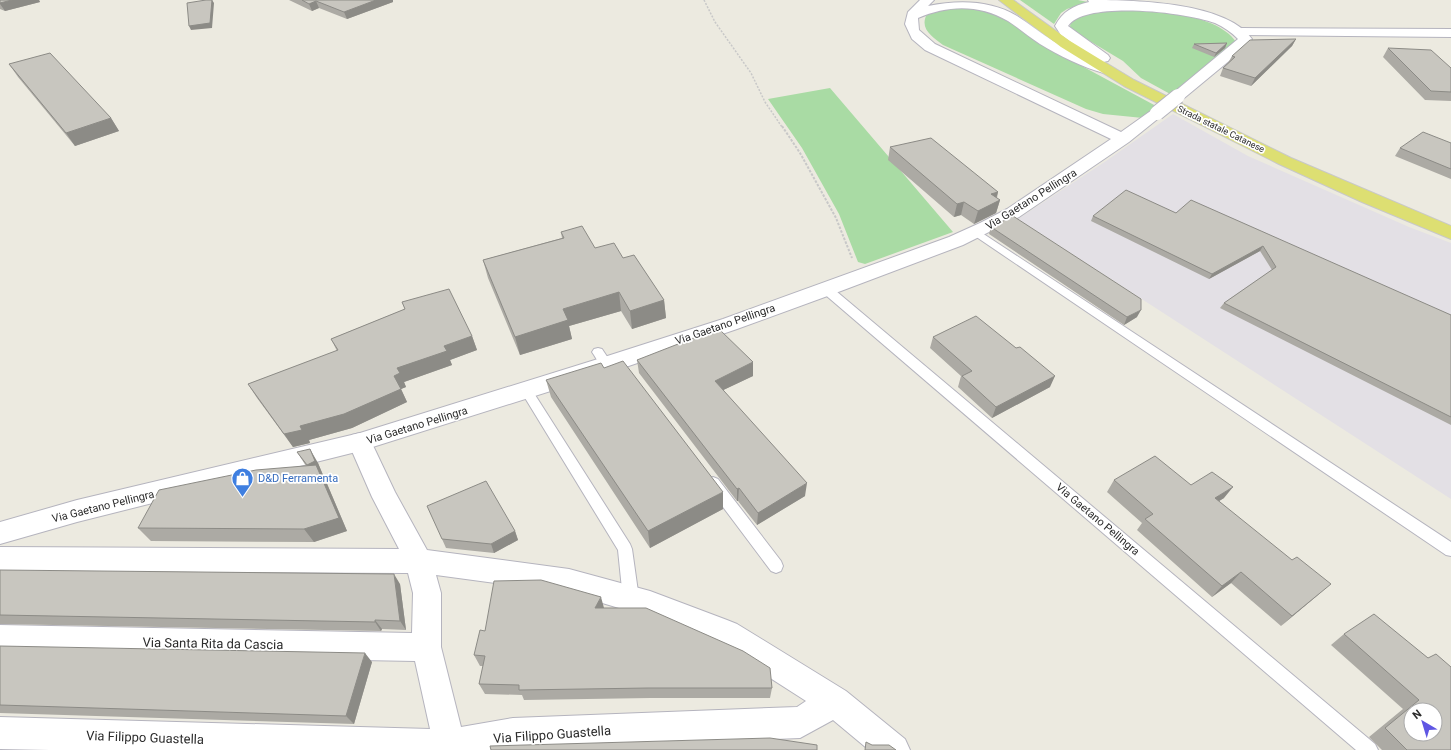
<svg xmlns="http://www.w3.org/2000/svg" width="1451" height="750" viewBox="0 0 1451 750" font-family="Roboto,sans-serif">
<rect width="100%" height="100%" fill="#eceae0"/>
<path fill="#e3e0e5" d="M1173 114 1248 156 1409 227 1451 243V499L1018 219 1106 161Z"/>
<path fill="#a9dba4" d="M1020 0H1078L1088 2 1067 9 1061 13 1054 24Z
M965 4 1004 17 1041 44 1156 106 1143 118 1103 114 1086 109 943 45C932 36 919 29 927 14Z
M1100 7C1134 9 1216 10 1236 42L1172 95 1141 78 1123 61 1073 31 1070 27C1071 13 1089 11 1100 7Z
M830 88 953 232 865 264 858 262 839 214 802 148 768 99Z"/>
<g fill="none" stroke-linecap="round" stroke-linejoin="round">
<defs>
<path id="service" d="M976 229 1451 542V556L1446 555 972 234 971 232 972 230Z
M826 285 830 286 1375 744 1378 750H1356L822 292 821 289 822 286Z
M598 348 602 349 616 370 614 373C604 376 599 363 594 355L592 352 594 349Z
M526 385 530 387 630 544 632 549 639 599 636 604 631 606 626 604 623 599 618 550 522 393 520 390 522 387Z
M713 477 718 479 781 561 783 566 781 571 776 573 771 571 708 487 706 483 708 479Z"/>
<path id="minor" d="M1242 28 1451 29V37L1237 35 1235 32 1237 29Z
M360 433 368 435 395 492 427 550 569 569 650 591 727 620 737 624 846 691 905 739 910 750H869L833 720 800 738 511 750H50L0 749V717L430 729 415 661 0 653V625L412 633 413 593 408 573 0 571V547L399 549 372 497 348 442 352 435ZM436 575 569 593 649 617 717 644 806 701 797 707 513 718 461 727 441 647V593Z"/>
<path id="tertiary" d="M920 0H934L928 6C958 0 990 0 1017 16 1030 24 1040 33 1053 41 1071 51 1090 58 1109 66L1111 69 1109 72 1104 73C1084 68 1058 55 1040 44 1029 37 1019 28 1008 21 979 4 948 5 918 18L919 30 935 44 1121 132 1152 110 1157 108 1162 110 1165 113 1129 142 1019 217 963 245 833 294 737 329 614 371 360 451 77 522 0 544V522L77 500 360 433 598 359 723 319 949 237 980 223 1007 209 1111 139 925 50 912 39 905 24 908 12Z
M1088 0C1130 0 1226 1 1252 39L1241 51 1183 99 1178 100 1173 99 1171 96 1173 93 1238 39C1231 32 1224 27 1215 23 1186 12 1085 0 1068 26L1108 55 1110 58 1108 61 1103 62 1098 61 1061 35 1055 26C1063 11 1073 6 1089 2Z"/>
<path id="primary" d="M999 0H1013L1070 41 1134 80 1291 158 1451 226V239L1362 202 1279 164 1124 86 1061 47Z"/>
</defs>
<use href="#service" stroke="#b5b4be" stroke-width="2"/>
<use href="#minor" stroke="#b5b4be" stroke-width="2"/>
<use href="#tertiary" stroke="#b5b4be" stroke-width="2"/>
<use href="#primary" stroke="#c8c8c8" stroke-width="2"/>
<path stroke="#c8c8c8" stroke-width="1.5" stroke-dasharray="2 1.5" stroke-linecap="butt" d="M704 0 715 22 751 73 765 102 782 127"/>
<path stroke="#c8c8c8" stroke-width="2" stroke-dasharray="2.5 1.5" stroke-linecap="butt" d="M782 126 800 153 836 218 852 258"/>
<use href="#service" fill="#fff" fill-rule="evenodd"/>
<use href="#minor" fill="#fff" fill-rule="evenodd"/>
<use href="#tertiary" fill="#fff" fill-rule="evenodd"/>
<use href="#primary" fill="#dddf72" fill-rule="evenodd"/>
<defs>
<path id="tertiary-bridge" d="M1157 113 1178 96"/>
</defs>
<use href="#tertiary-bridge" stroke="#b5b4be" stroke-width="16" stroke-linecap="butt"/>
<use href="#tertiary-bridge" stroke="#fff" stroke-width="14"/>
</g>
<path fill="#acaaa4" d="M0 0H39L40 2 5 11 0 9Z
M289 0H393V2L347 19 319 8 312 11Z
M1296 39 1292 46 1251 86 1220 76 1223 68 1228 63 1232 56Z
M1227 43 1225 48 1214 57 1192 48 1194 44Z
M1388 48 1451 68V101L1425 100 1383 57Z
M9 64 111 118 119 131 75 146 18 77Z
M1451 143V179L1395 156 1400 148Z
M890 147 998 192 997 198 1000 200 996 213 974 224 961 215 954 217 888 160Z
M1176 213 1451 315V425L1220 308 1224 303 1272 270 1260 251 1209 279 1091 221 1093 216Z
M991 227 1137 317 1124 325 989 234Z
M561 232 595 248 623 258 664 300 666 318 632 329 621 311 569 326 572 339 520 355 488 278 483 260 562 238Z
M402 302 472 336 477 350 450 360 452 365 404 382 406 387 401 389 407 402 352 428 309 440 310 443 293 447 257 398 248 384 337 351 331 339 405 309Z
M933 337 1016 348 1050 387 992 418 958 387 961 376 930 348Z
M637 360 753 362V376L723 390 805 496 757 525 738 501H737L639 373Z
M546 380 723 509 650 548 551 397Z
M297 452 318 463 323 475 325 479 347 531 314 542 151 541 138 528 306 466Z
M1114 480 1191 485 1224 498 1219 501 1319 594 1281 626 1231 583 1212 597 1137 530 1142 523 1107 492Z
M515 531 518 540 494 553 446 548 442 539Z
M0 570 400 584 406 630 382 629 381 631 0 624Z
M604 608 772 688 770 698H650L524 700 522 695 485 694 479 684 483 666H480L474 655 485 631Z
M1344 634 1428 658 1451 750H1382L1369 737 1403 709 1331 645Z
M0 646 372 662 354 724 0 713Z"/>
<path fill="#8c8b86" d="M12 0H39L40 2 5 11 0 4V3Z
M212 0 214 3 212 28 191 30 189 26Z
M376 0H393V2L347 19 344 12Z
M316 1 319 8 312 11 309 4Z
M1296 39 1292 46 1251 86 1255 78Z
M1227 43 1225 48 1214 57 1216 53Z
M111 118 119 131 75 146 66 133Z
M998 192 995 202 1000 200 996 213 974 224 978 211 991 194Z
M964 202 961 215 954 217 957 204Z
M1263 246 1260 251 1209 279 1212 274Z
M619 292 621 311 569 326 572 339 520 355 515 337 563 309Z
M664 300 666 318 632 329 630 311Z
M1141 310 1137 317 1124 325 1127 317Z
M472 336 477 350 450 360 452 365 404 382 406 387 401 389 407 402 352 428 309 440 310 443 293 447 284 434 300 426 394 376 397 368 444 346Z
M753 362V376L715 394V381Z
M1055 376 1050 387 992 418 996 407Z
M310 449 318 463 323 475 325 479 347 531 314 542 304 529 316 479 307 465Z
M807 483 805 496 757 525 758 513Z
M1233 487 1224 498 1206 509 1215 498Z
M739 488 738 501H737V489Z
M723 492V509L650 548 648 531Z
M515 531 518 540 494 553 491 544Z
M1241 572 1231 583 1212 597 1222 586Z
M394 574 400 584 406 630 400 621Z
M1331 584 1319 594 1281 626 1292 616Z
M601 597 604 608H595Z
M375 620 382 629 381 631 375 622Z
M365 653 372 662 354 724 346 716Z"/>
<path fill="#c8c6bf" stroke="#8c8b86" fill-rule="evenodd" d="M0 0H12L0 3Z
M206 0H212L210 23 189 26 187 3Z
M302 0H376L344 12 316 1 309 4Z
M1296 39 1255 78 1223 68 1235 57 1232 56 1250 40Z
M1227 43 1216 53 1194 44Z
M1388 48 1431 50 1451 68V92L1431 91Z
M50 53 111 118 66 133 9 64Z
M1423 132 1451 143V169L1400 148Z
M931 138 998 192 991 194 1000 200 978 211 964 202 957 204 890 147Z
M1126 190 1176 213 1191 200 1451 315V417L1224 303 1276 267 1263 246 1212 274 1093 216Z
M1013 216 1141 299V310L1127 317 991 227Z
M582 226 595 248 614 243 623 258 634 255 664 300 630 311 619 292 563 309 568 320 515 337 483 260 564 238 561 232Z
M449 289 472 336 444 346 447 351 397 368 400 373 394 376 401 389 344 414 300 426 302 430 284 434 248 384 338 350 331 339 405 309 402 302Z
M976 316 1016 348 1020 347 1055 376 996 407 962 376 972 371 933 337Z
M714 330H720L753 362 715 381 807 483 758 513 739 488 737 489 637 360Z
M623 361 723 492 648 531 546 380 601 363 604 368Z
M310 449 315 461 307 465 297 452Z
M1155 456 1191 485 1212 472 1233 487 1215 498 1292 560 1297 557 1331 584 1292 616 1241 572 1222 586 1145 519 1153 514 1114 480Z
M316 465 339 518 304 529 138 528 159 490 256 470Z
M486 481 515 531 491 544 442 539 427 506Z
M0 570 394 574 400 621 375 620V622L0 615Z
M541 580 601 597 595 608H646L743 651 770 668 772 688H648L519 690V685L479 684 485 656 474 655 480 630 485 631 494 581Z
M1374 614 1428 658 1436 654 1451 667V750H1407L1385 728 1419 700 1344 634ZM1411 710H1435V734H1411Z
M0 646 365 653 346 716 0 705Z
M770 738 817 745V750H491L490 746Z
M866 742 872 745H889L896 750H865Z"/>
<defs>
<symbol id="shop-pin" viewBox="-11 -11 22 30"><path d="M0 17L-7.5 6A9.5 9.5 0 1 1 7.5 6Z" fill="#3f7fe0" stroke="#fff"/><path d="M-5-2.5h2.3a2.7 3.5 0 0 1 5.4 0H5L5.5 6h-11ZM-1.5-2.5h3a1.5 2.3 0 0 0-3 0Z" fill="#fff"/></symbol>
</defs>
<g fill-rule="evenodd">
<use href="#shop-pin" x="230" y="466" width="25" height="34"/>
</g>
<g text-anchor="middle" stroke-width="3.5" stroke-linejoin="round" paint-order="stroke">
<g font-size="9" fill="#2c2c2c" stroke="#fff">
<text transform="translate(1221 129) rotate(26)" y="3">Strada statale Catanese</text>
</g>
<g font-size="11" fill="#2c2c2c" stroke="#fff">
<text transform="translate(1031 199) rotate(-32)" y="4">Via Gaetano Pellingra</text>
<text transform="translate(725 324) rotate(-19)" y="4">Via Gaetano Pellingra</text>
<text transform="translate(417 425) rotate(-17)" y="4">Via Gaetano Pellingra</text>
<text transform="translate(103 506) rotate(-14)" y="4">Via Gaetano Pellingra</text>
<text transform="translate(1098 519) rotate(40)" y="4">Via Gaetano Pellingra</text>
</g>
<g font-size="11" fill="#366cbe" stroke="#fff" text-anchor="start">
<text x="258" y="482">D&amp;D Ferramenta</text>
</g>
<g font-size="13" fill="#2c2c2c" stroke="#fff">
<text transform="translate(213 643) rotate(1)" y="5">Via Santa Rita da Cascia</text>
<text transform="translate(552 734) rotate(-4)" y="5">Via Filippo Guastella</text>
<text transform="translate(145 737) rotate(2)" y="5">Via Filippo Guastella</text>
</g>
</g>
<g transform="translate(1423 722) rotate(322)"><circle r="19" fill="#ffffff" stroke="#ababab"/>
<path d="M0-3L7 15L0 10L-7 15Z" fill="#5f56e3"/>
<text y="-6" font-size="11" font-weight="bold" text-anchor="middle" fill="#2c2c2c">N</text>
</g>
</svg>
